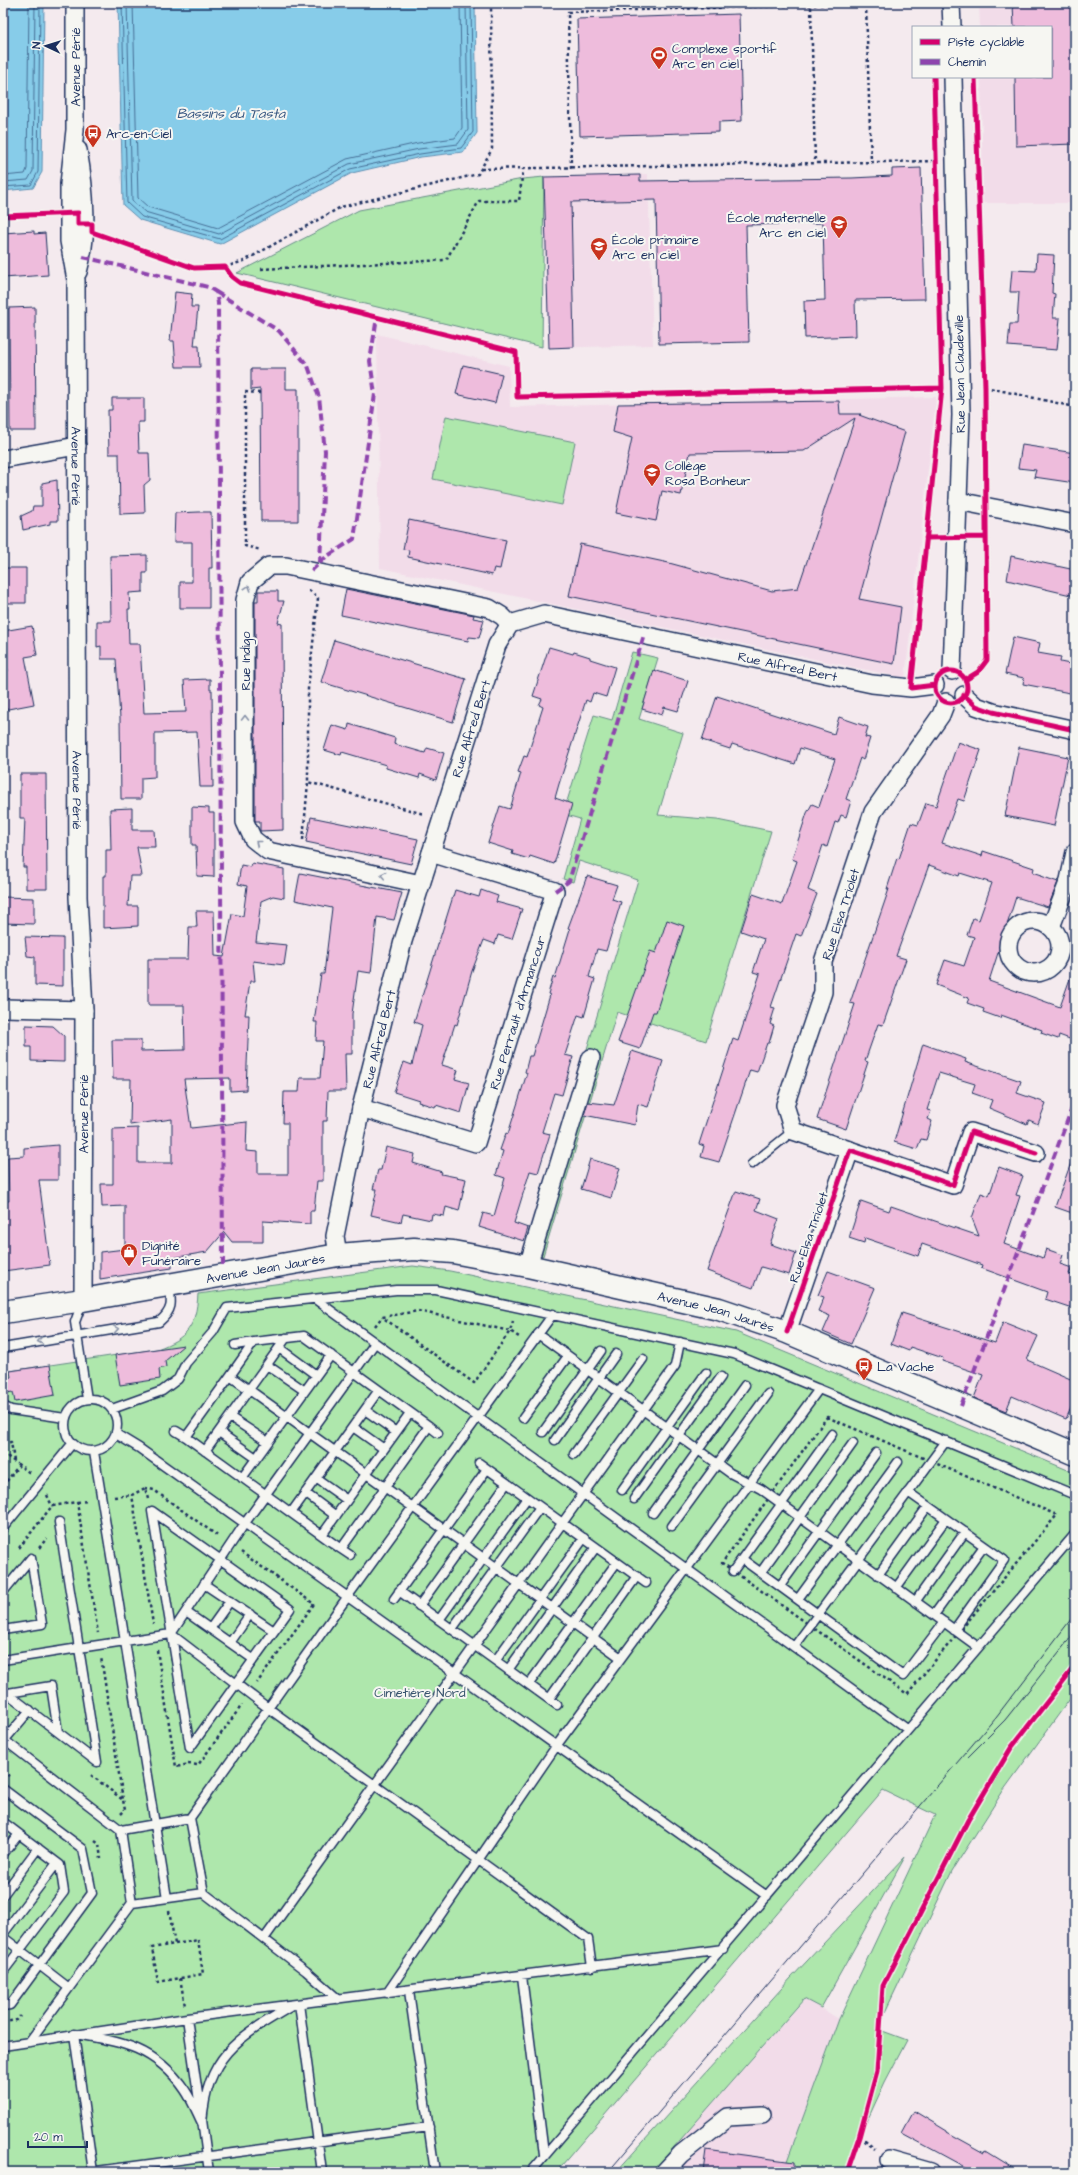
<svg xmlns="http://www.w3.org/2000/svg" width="1078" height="2175" viewBox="0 0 1078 2175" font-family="'Architects Daughter',sans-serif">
<rect width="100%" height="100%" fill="#f4eaee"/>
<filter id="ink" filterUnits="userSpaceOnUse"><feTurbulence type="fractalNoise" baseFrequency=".025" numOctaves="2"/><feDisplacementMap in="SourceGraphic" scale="8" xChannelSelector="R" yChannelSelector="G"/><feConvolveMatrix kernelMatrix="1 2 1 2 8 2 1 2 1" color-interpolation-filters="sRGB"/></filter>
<g filter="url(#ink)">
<path fill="#f2dce9" d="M979 3H1075V203H983L981 77H1051V27H980Z
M648 174 653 345 549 348 544 177Z
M377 334 509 366 510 407 936 397 905 678 380 568Z
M805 1999 839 2019 783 2172H652Z"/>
<path fill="#aee7ac" stroke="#648b85" d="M544 177 542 347 237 273 359 210 523 179Z
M446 416 575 442 562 505 433 479Z
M632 652 658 658 639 719 683 733 658 815 717 820 771 831 706 1041 617 1012 543 1256 526 1251 638 880 579 861 573 882 563 879 580 819 563 814 594 715 612 720Z
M413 1266 450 1271 736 1332 1075 1473V1692L1003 1791 952 1871 877 2029 907 2040 885 2082 848 2162 846 2172H783L839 2019 935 1815 883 1790 556 2172H3V1371H10L157 1349C187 1338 196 1327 198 1294Z
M905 1857 821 2008 804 1999 652 2172H616L791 1978Z"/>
<path fill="#87cce9" stroke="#5c8db1" d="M3 3H44L42 172 33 188 3 191Z
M118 3H475L477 133 463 152 421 157 352 173 220 244 140 220 123 205Z"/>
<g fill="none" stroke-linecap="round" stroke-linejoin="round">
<path stroke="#466e96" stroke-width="1" d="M122 3 127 203 142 217 220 239 350 169 420 154 461 148 473 132 471 3
M127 3 132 201 145 212 219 234 349 164 419 149 458 144 468 130 466 3
M133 3 138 198 148 207 218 228 347 159 418 143 455 138 462 128 460 3
M3 176 25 174 27 169 29 3
M3 182 28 180 33 171 35 3
M3 187 31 185 38 172 40 3"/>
</g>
<path fill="#eebcdc" stroke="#1b2f5e" d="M1013 3H1075V144L1016 146 1015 77H1051V27H1014Z
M739 14 742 121 719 122V132L580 136 577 19Z
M921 168 925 299 855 300 856 336 805 338 804 301 825 300 823 223 746 225 749 342 659 344 656 200 571 202 574 347 549 348 544 177 640 175V181L852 178 892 176V169Z
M34 231V234L45 233 48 275 3 278V233Z
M1037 254 1054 255 1052 293 1055 294 1053 318H1060L1057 350 1008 346 1010 324H1017L1019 292H1010L1012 270 1036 271Z
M175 292 192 294 191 307H198L194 346H199L200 367H176L174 341H170Z
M35 307 36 431H10L9 308Z
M463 365 502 374 495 403 456 394Z
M251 369H286V389H298V521H261L260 389 251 390Z
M112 398H144V422H138L139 453H149L150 480 144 485 145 513 120 514 119 454H109L108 410H112Z
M839 401 840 414H861L859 415 905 432 859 599 901 607 894 664 569 596 580 544 669 563 772 591 798 588 855 418 804 451 690 453 681 495 662 491 656 521 616 513 632 438 613 432 618 404Z
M1022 445 1075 453V483L1034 477 1036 470 1018 468Z
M57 480 58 521H50V524L23 530 21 516 32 511 33 506H42V483Z
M199 512H211L212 568H209V608H180V582H192V542H174L175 513Z
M409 520 506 540 500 569 494 568 492 575 408 557 409 550 403 549Z
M147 555V573H143V592L129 593 130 609H128L129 644H140L144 713 186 712 184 680 210 679V690H212L213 787H200L197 732 155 733V777L141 778V799H121L120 718 116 659H101V646L97 647V621H111L110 556Z
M1011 556 1075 570V596L1007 580Z
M3 568H26V603H3Z
M346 589 474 615 473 618 484 620 479 638 469 637 468 641 341 615Z
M258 591H278V601H284L278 623 282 624 283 830 260 831V821H255V601H258Z
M32 626 37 655 25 657 34 704 3 710V672L8 671 3 644V631Z
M1013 637 1040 643 1038 653 1061 657 1060 662 1075 665V694L1023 684 1024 678 1005 674Z
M334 640 466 679 453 722 321 682Z
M549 647 573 654 574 652 590 657V659L615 667 606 697 593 693 590 702 586 700 559 784 555 798 572 804 554 864 530 856 529 859 512 854 513 851 488 843 500 806 510 809 521 773 518 772 524 756 527 757 543 707 539 705 542 699 533 696Z
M654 670 688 681 678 711 664 707 662 715 642 709Z
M717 696 834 734 839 717 868 727 865 737 870 738 863 760 860 758 846 799 851 801 846 817 841 815 838 823 835 822 827 847 823 845 808 890 817 894 801 936 796 934 771 1007 775 1008 770 1024 774 1026 769 1043H767L757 1072 750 1070 719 1162 701 1157 704 1146 699 1144 733 1039 738 1041 760 974 753 972 764 939 741 931 753 894 782 904 797 861 792 859 807 813 812 804 819 807 835 759 800 748 795 764 732 744 730 749 702 740Z
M349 724 395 738 394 744 425 753 427 748 444 753 436 780 420 774 419 778 386 768V765L342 752 341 755 324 750 332 725 348 730Z
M958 742 981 750 964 801 958 799 942 843 982 856 983 851 1034 868 1033 872 1042 875 1041 876 1058 882 1048 907 1016 897 989 981 1060 1007 1073 970H1075V1041L1059 1035 1058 1039 1041 1033 1042 1030 1001 1015 1000 1018 983 1012 984 1009 967 1003 969 998 936 985 945 960 964 966 974 937 967 935 973 918 979 920 992 883 960 873 959 876 929 865 896 956 906 959 883 1025 878 1024 865 1061 868 1062 846 1129 817 1119 855 1004 850 1003 889 889H887L897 858 899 859 911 823 918 825 926 803 936 806Z
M1019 747 1068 757 1054 826 1005 816Z
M20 774H46L47 889H26V867H23L25 818H20Z
M192 807 209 808V813H214V877L197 876 196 845H192Z
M132 808V830H154L155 847H137L142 876H130L128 906H138V926L103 928V876H106V850H111L110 809Z
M311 817 418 839 411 864 306 842Z
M252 863 284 869V898L273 896 261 901 256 942 287 945 284 965 253 961 255 981H250L245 1015H249L246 1090 230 1091V1078L184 1079 191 1128 247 1122 246 1151 258 1152V1174H288V1123H283L284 1092H299L300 1078H320L323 1041H316L317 1022H314L321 974H324L332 908 295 900 300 873 402 893 394 920 377 917 371 973 358 971 352 1014V1054H345L346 1091H328L327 1121H323V1181H317L314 1211H310V1224L263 1221V1242H232L224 1232 207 1252 172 1258V1268L100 1279V1252L125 1249V1206L102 1207 101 1184H113V1129L138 1128V1163H172V1119L130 1125 131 1079H113L112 1040H141V1051L185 1050 184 1005H148V959H188L189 927H197L196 911H214L215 956 224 957 232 914 243 916 247 886 238 884 241 865 251 867Z
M587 876 617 885 612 899 621 902 606 951 597 949 589 977 595 979 584 1017 578 1015 565 1055 573 1057 562 1095 554 1093 542 1132 550 1134 538 1173 530 1171 514 1223 528 1228 524 1241 479 1227 483 1213 494 1216 505 1178 496 1175 503 1151 500 1150 506 1133 508 1134 527 1073 525 1072 529 1056H532L550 995 548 994 553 977 555 978 570 929 568 928Z
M455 890 479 897 481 890 498 896 496 902 522 909 512 939 498 935 495 944 484 940 472 971 457 1025 455 1024 442 1065 458 1070 455 1079 469 1083 461 1113 436 1105 435 1107 418 1102 419 1100 394 1092 404 1062 412 1065 422 1025 414 1022Z
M3 897 34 898V924L3 923Z
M667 920 684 926 656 1012H653L640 1049 618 1042 650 951 656 953Z
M25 937 63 938V986L35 985V957L27 956Z
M26 1025 53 1026 64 1036V1062L31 1061V1047H26Z
M923 1044 966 1059 965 1062 1021 1081 1017 1093 1046 1103 1038 1124 1029 1120 1027 1124 989 1108 992 1100 972 1093 975 1084 939 1073 927 1110 931 1111 928 1119 932 1121 926 1140 921 1139 917 1149 894 1142Z
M632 1051 663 1061 648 1107 638 1104 635 1125 584 1115 588 1102 614 1105Z
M58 1145V1180H39L50 1265 3 1271V1201H9L8 1157 24 1156V1148Z
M386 1147 415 1154 413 1163 442 1172 441 1174 466 1179 459 1211 446 1207 444 1216 432 1214 431 1220 403 1214 401 1222 371 1215 377 1189H373L378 1170H381Z
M1073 1157H1075V1214L1055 1207Z
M590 1159 620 1168 611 1198 581 1189Z
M999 1167 1023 1176 1016 1195 1020 1196 1004 1244 1043 1258 1046 1249 1063 1255 1060 1264 1072 1268 1069 1274 1075 1276V1309L1045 1299 1047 1292 981 1268 982 1265 922 1244 918 1256 865 1238 864 1243 849 1238 861 1201 889 1211 891 1206 979 1236 972 1218 981 1193 989 1196Z
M736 1191 760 1199 756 1210 779 1219 770 1244 796 1253 789 1275 761 1267 753 1288 707 1271Z
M828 1271 875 1288 851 1344 823 1332 830 1316 818 1311 824 1297 818 1295Z
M902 1313 995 1343 1003 1322 1038 1336 1027 1360 1075 1381V1399L1066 1419 1012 1396 1006 1411 974 1398 983 1375 942 1361 943 1358 910 1347 909 1351 891 1344Z
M184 1345 165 1361 166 1367 159 1369 160 1379 120 1385 115 1355Z
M50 1365 55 1395 15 1402 13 1392 6 1393 4 1379 11 1377 10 1371Z
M914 2111 947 2131V2132L985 2153 986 2151 1020 2172H974L902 2133Z
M706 2150 794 2162V2172H703Z"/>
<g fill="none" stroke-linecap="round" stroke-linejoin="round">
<defs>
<path id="lane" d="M752 1164 793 1131
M315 1299 907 1729
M82 1303 75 1322 87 1399
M538 1334 730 1473 761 1489 978 1647
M235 1345 254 1342
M3 1348 159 1322C173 1310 172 1303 169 1286
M279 1348 316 1375
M267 1365 305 1391
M230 1376 254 1342 304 1336 429 1426 341 1549 186 1437 230 1376C308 1432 386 1488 464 1544L621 1658
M65 1425a26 26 0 1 1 52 0a26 26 0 1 1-52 0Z
M3 1406 11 1410 65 1418
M112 1409 162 1391 178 1379 186 1363 213 1332 227 1308 396 1290H436L734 1354 1075 1495
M365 1410 396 1432
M230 1417 268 1442
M523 1418 568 1356
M429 1426 438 1433
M353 1427 384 1449
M176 1431 186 1437
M219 1432 256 1458
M543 1432 601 1351
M116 1434 139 1448 767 1896
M555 1440 616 1354
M205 1451 286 1338
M94 1452 167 1898
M574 1454 643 1359
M479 1463 646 1583
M242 1478 331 1355
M316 1478 347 1500
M622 1490 706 1373
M908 1492 1004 1560 954 1630
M305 1493 336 1516
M634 1499 721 1377
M152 1511 290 1609 190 1748Z
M291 1513 379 1390
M653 1513 745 1385
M59 1522 79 1648 171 1634 268 1708 588 1939 592 1967
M672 1526 768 1394
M3 1528 72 1444
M322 1535 410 1413
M341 1549 350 1555
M742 1559 903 1676 944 1622
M733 1571 832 1434
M761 1572 853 1443
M878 1575 928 1506
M204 1584 274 1631
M780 1586 876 1453
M896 1588 946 1519
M399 1591 557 1705
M3 1592 31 1558 42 1624 3 1630
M394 1599 487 1469
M798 1599 898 1462
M915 1602 965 1532
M419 1606 507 1483
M186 1612 253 1659
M934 1615 984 1546
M439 1620 527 1498
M210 1629 230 1601
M452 1629 540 1507
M171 1634 245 1523 375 1343
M230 1643 250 1614
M794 1647 946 1441
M3 1660 79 1648 97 1762 3 1690
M496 1660 584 1538
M508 1670 596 1547
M529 1684 617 1562
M8 1693 51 1686 58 1732
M549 1699 637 1576
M3 1739 121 1830
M3 1742 30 1710
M3 1789 83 1849 92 1893 10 2005 3 2006
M190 1818 348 1596 553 1314
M3 1822 60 1865 64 1892 3 1972
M3 1854 19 1834
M3 1895 38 1848
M132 1903 204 1893
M3 1934 57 1863
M3 1937 69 1988
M264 1939 675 1366 680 1342
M522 1976 544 2154
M409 1991 435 2172
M387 1993 557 1745 819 1389
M299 2004 322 2172
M187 2018 200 2108
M29 2042 132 1903 121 1830 190 1818 204 1893 306 1971 338 1999
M3 2046 187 2018 723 1949
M202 2120 209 2172
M89 2172 429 2127
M93 2172 74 2034C122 2041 156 2048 185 2090 192 2100 197 2113 202 2123 207 2056 236 2039 290 2007
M531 2172 1075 1534"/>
<g id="street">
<path id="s1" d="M75 3V130L69 184V241L76 280 78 897 84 1010 83 1300"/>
<path d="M951 3 952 27"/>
<path d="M78 272C89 233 85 190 78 150"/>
<path d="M3 459 77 446"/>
<path d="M958 501 1075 524"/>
<path d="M952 671 961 415 953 77"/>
<path d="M964 695 976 706 993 712 1075 730"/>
<path d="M946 702 941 715 873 812 823 962V992L785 1105 793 1131 953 1185 971 1132 1036 1153"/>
<path d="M421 884 268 851 253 839 245 822V600L250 582 269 566H286L489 608 502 616 510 624"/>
<circle cx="1034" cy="947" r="26"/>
<path d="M1051 927 1069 880 1075 852"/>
<path d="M3 1008 84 1010"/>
<path id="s2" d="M361 1108 476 1143 555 891 431 853"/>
<path id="s3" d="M338 1255 335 1236 361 1108 403 941 497 645 510 624 544 614 872 684 911 688 935 685"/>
<path d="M528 1266 591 1058"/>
<path d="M787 1332 850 1150"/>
<path d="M889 2160 931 2172"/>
<path d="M664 2172 681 2154 728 2117 762 2115"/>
</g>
<g id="secondary">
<path id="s4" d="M3 1312 83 1300 338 1255 414 1249 453 1252 528 1266 719 1309 787 1332 1075 1454"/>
</g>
</defs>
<use href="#lane" stroke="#1b2f5e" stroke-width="11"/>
<use href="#street" stroke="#1b2f5e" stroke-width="20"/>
<use href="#secondary" stroke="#1b2f5e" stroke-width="25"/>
<path stroke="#1b2f5e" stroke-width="2.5" stroke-dasharray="3 3" stroke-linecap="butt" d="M866 5 871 162
M811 7 815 163
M571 168 568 12 882 3
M481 169 937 161
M3 216 50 213
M225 267 244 261 341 207 478 174 492 149 491 3
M261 269 446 260 479 201H519L523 169
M985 387 1075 407
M260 393 245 392V546L261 550
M309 590 318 598 308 689V782L424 814
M303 840 308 782
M513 1321 510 1331 519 1337
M375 1326 382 1317 418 1311 510 1331 474 1383 382 1317
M827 1417 1057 1515 907 1694 722 1563Z
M3 1443 11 1442 14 1461
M3 1462 8 1457 19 1465
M3 1486 19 1465 30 1473
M145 1488 154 1490 219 1537
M47 1495 52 1506
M114 1497 132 1495
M148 1499 145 1488 132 1495 153 1624
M77 1502 88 1501
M19 1548 52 1506 77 1502 98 1633
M39 1548 47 1538
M241 1552 314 1604 257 1683
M157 1650 176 1767 189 1764
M188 1764 198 1765 242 1705
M3 1771 9 1776
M91 1775 123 1800 101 1657
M121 1814 125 1810 123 1800
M95 1841 99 1844 101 1859
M169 1911 175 1944
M198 1940 203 1974 158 1982 152 1948Z
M180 1978 185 2006
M3 2022 17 2020 20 2016
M859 2137 874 2149
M847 2172 859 2137 877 2071 883 1986 968 1820 1011 1748 1075 1666"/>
<use href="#lane" stroke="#f6f6f2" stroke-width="8"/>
<use href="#street" stroke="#f6f6f2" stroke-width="17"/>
<use href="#secondary" stroke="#f6f6f2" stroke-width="22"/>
<path stroke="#1b2f5e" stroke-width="1" d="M968 1757 1005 1720 1075 1632
M608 2172 996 1717 1075 1614"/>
<path stroke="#8e44ad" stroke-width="4" stroke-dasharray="8 4" stroke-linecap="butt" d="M83 257 208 287 216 292 218 303 223 1265
M216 292 279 331 308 366 319 397 325 451 320 562
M311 571 326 557 354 539 375 394 370 361 377 317
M555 891 569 881 644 635
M961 1406 1075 1100"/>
<defs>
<path id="cycleway" d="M934 77 942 388 911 688 935 685
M3 216 78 213V224H92V232L194 268 225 267 232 277 240 283 516 352 517 397 942 388
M926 538 986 537
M935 687a16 16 0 1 1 32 0a16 16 0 1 1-32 0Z
M965 680 978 672 987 660 985 387 975 77
M964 695 976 706 993 712 1075 730
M787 1332 850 1150 953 1185 971 1132 1036 1153
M847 2172 859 2137 877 2071 883 1986 968 1820 1011 1748 1075 1666"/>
</defs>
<use href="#cycleway" stroke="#f6f6f2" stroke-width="8"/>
<use href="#cycleway" stroke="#d6006c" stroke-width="5"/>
</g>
<defs><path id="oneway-chevron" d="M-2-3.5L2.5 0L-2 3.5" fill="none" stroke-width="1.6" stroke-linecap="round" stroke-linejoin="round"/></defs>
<g stroke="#8892a8">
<use href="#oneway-chevron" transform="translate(248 588) rotate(-72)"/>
<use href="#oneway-chevron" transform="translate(245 718) rotate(-90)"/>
<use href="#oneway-chevron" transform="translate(258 843) rotate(-141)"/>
<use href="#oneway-chevron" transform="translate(383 875) rotate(-168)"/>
<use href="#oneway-chevron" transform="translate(116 1329) rotate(-9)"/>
<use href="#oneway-chevron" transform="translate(40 1341) rotate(170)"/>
</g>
</g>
<defs>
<symbol id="stadium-pin" viewBox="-11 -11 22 30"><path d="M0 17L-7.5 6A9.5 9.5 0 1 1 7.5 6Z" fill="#c8321e" stroke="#f6f6f2"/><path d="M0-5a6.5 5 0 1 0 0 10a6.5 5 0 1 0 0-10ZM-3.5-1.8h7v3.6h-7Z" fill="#fff"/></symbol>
<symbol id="bus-pin" viewBox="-11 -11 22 30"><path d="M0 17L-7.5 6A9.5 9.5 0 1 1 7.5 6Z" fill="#c8321e" stroke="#f6f6f2"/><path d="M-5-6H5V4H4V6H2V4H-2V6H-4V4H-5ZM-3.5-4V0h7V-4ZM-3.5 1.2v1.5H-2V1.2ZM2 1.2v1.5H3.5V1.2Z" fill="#fff"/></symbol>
<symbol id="school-pin" viewBox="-11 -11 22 30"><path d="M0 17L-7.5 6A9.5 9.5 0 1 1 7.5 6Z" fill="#c8321e" stroke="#f6f6f2"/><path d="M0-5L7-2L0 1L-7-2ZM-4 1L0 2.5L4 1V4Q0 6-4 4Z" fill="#fff"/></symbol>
<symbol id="shop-pin" viewBox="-11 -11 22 30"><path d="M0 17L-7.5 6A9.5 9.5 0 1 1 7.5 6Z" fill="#c8321e" stroke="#f6f6f2"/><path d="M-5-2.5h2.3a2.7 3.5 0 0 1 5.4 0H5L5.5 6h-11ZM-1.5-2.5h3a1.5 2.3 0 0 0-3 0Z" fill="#fff"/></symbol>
</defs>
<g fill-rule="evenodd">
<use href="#stadium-pin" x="649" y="45" width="20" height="27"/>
<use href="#bus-pin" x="83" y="123" width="20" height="27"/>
<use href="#school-pin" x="829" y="214" width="20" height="27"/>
<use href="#school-pin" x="589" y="236" width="20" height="27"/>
<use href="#school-pin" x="642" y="462" width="20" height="27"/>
<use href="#shop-pin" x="119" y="1242" width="20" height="27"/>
<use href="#bus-pin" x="854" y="1356" width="20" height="27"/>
</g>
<g text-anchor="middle" stroke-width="4" stroke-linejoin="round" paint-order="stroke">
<g font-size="13" fill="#1b2f5e" stroke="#f6f6f2" text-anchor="start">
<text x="672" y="53">Complexe sportif<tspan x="672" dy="15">Arc en ciel</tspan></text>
<text x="106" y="138">Arc-en-Ciel</text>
<text x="826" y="222" text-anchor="end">École maternelle<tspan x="826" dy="15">Arc en ciel</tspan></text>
<text x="612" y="244">École primaire<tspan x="612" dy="15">Arc en ciel</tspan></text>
<text x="665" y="470">Collège<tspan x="665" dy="15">Rosa Bonheur</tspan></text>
<text x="142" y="1250">Dignité<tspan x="142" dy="15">Funéraire</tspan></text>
<text x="877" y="1371">La Vache</text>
</g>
<g font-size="13" fill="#1b2f5e" stroke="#f6f6f2">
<text transform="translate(75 67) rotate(-90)" y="5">Avenue Périé</text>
<text transform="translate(959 374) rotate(-91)" y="5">Rue Jean Claudeville</text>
<text dy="5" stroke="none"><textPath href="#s1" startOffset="464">Avenue Périé</textPath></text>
<text transform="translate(245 661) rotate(-90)" y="5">Rue Indigo</text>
<text dy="5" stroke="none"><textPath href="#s3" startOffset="942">Rue Alfred Bert</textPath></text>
<text dy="5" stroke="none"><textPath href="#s3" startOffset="545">Rue Alfred Bert</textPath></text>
<text dy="5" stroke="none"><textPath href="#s1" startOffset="788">Avenue Périé</textPath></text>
<text transform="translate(840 914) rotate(-72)" y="5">Rue Elsa Triolet</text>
<text dy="5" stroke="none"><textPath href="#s2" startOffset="257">Rue Perrault d'Armancour</textPath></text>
<text dy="5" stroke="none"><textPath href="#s3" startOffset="221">Rue Alfred Bert</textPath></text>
<text transform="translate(83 1114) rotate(-90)" y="5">Avenue Périé</text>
<text transform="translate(808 1237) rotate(-71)" y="5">Rue Elsa Triolet</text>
<text dy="5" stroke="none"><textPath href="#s4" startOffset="266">Avenue Jean Jaurès</textPath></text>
<text dy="5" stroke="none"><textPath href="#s4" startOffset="725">Avenue Jean Jaurès</textPath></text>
</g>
<g font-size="13" fill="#38546e" stroke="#f6f6f2">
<text x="420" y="1697">Cimetière Nord</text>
</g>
<g font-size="14" font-style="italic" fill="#365681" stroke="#f6f6f2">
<text x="231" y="118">Bassins du Tasta</text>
</g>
</g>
<rect width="1078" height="2175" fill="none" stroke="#f6f6f2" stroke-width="16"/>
<rect x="8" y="8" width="1062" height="2159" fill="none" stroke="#1b2f5e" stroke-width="1.5" filter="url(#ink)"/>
<rect x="912" y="26" width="140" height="52" fill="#f6f6f2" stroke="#9ea6b7"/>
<rect x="920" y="39" width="20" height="6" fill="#d6006c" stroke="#9ea6b7"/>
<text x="948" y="46" font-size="12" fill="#1b2f5e">Piste cyclable</text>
<rect x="920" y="59" width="20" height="6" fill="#8e44ad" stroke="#9ea6b7"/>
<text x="948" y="66" font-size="12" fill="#1b2f5e">Chemin</text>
<g transform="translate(46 46) rotate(274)" stroke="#f6f6f2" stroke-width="3" paint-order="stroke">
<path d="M0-3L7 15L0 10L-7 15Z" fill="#1b2f5e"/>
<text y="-6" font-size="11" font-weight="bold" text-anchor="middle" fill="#1b2f5e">N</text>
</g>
<path d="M28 2141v6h59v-6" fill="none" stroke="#1b2f5e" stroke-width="2"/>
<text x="34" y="2141" font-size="12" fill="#1b2f5e" stroke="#f6f6f2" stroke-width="3" paint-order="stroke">20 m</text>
</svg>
